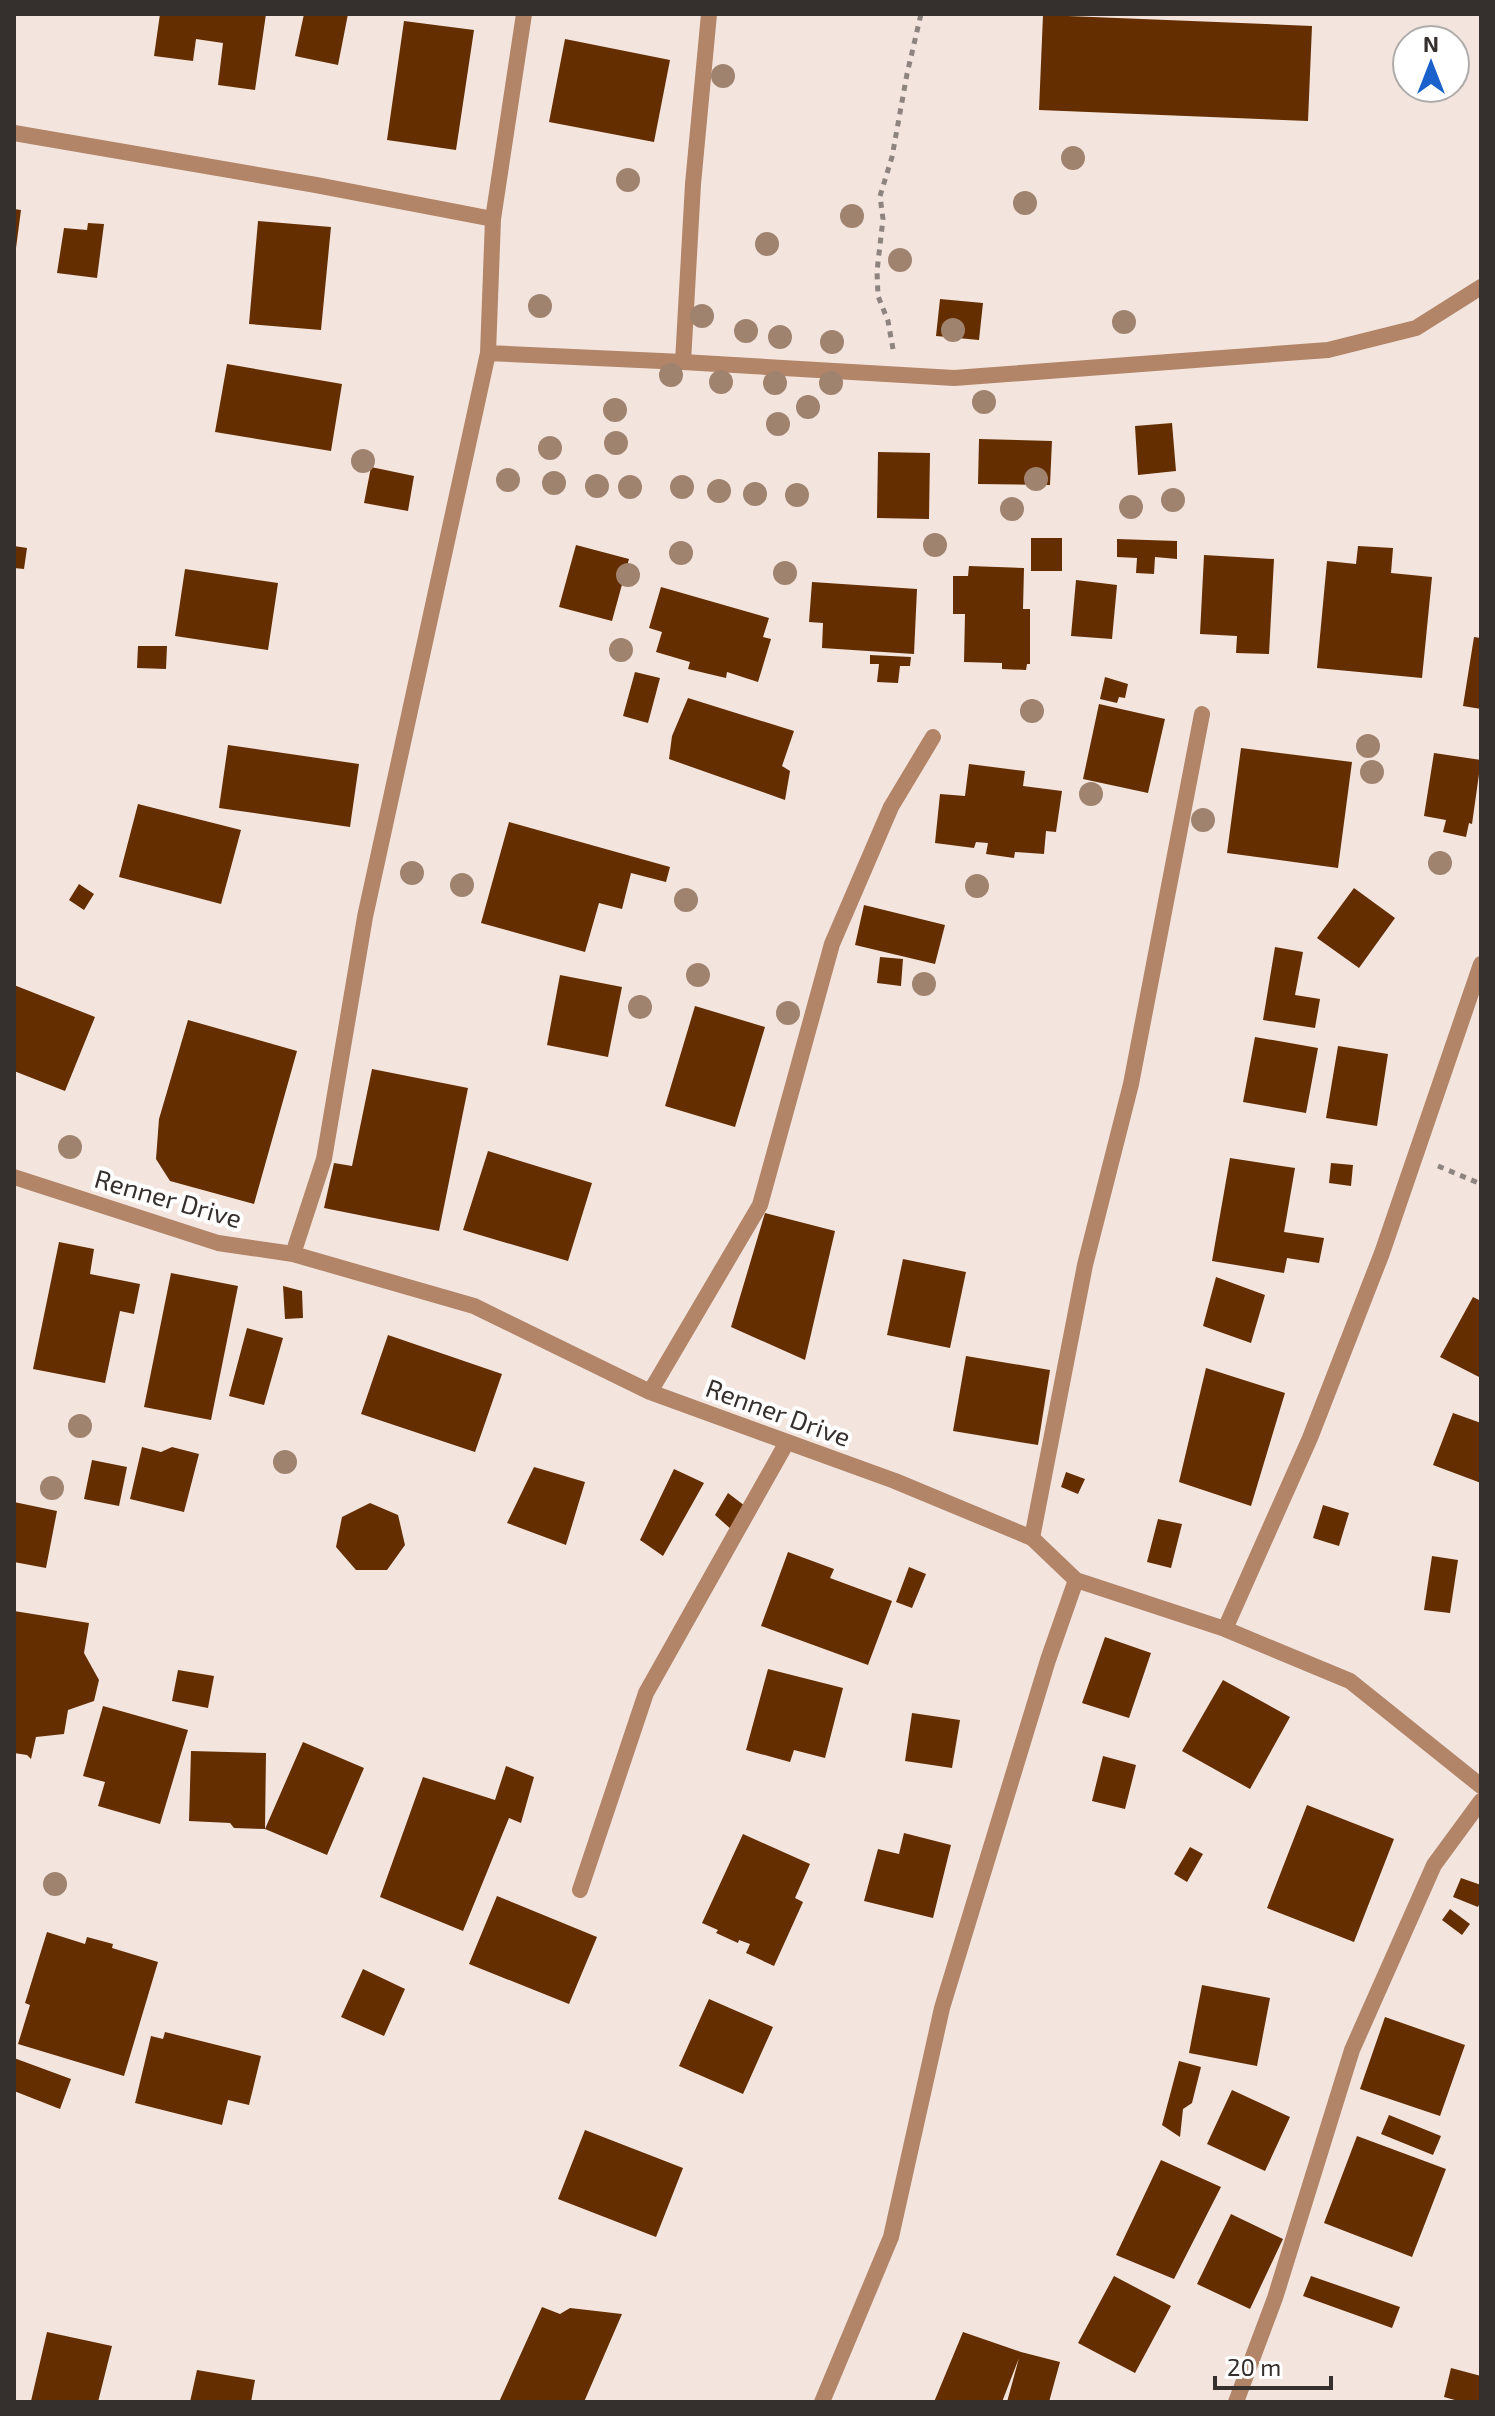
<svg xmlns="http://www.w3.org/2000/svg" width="1495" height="2416" viewBox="0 0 1495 2416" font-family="'Exo 2',sans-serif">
<rect width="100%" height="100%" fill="#f3e5de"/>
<path fill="#652e00" d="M160 14H266L255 90 218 85 223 43 196 39 193 61 154 56Z
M304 14H348L338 65 295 56Z
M1043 15 1312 26 1308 121 1039 110Z
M404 21 474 30 456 150 387 140Z
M565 39 670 60 654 142 549 122Z
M14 209 21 210 16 248H14Z
M258 221 331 227 321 330 249 324Z
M88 223 104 224 97 278 57 273 64 228 87 230Z
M940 299 983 303 979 340 936 336Z
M227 364 342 384 331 451 215 432Z
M1172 423 1176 471 1138 475 1135 426Z
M979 439 1052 441 1050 485 978 484Z
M878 452 930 453 929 519 877 518Z
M371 467 414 476 408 511 364 503Z
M1031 538H1062V571H1031Z
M1117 539 1177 541V559L1155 557 1154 574 1136 573 1137 558 1117 557Z
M576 545 629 559 612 621 559 607Z
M14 546 27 548 24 569 14 568Z
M1358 546 1393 548 1391 573 1432 577 1422 678 1317 668 1327 561 1356 564Z
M1204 555 1274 559 1269 654 1236 653 1237 636 1200 634Z
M969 566 1024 568 1023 609H1030V664H1027L1026 670 1002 669V663L964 662 965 614H953V576H968Z
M185 569 278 583 268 650 175 636Z
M1076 580 1117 585 1112 639 1071 636Z
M812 582 917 589 914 654 822 648 823 623 809 622Z
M661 587 769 618 763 637 771 639 758 682 727 672 726 678 688 669 690 662 656 652 662 632 649 628Z
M1474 637 1481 638V709L1463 706Z
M138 646H167L166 669 137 668Z
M870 655 911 657 910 666H900L898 683 877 682 879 664H870Z
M635 672 660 678 648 723 623 716Z
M1105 677 1128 684 1125 698 1119 697 1117 703 1100 699Z
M688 698 794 731 782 766 790 771 785 800 669 759 672 736Z
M1099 704 1165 719 1148 793 1083 779Z
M228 745 359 764 350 827 219 808Z
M1241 748 1352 762 1338 868 1227 853Z
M1434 753 1481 760 1472 824 1469 823 1466 837 1443 832 1446 820 1424 816Z
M969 764 1025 771 1023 786 1062 791 1056 832 1046 831 1044 854 1015 852 1014 858 986 854 988 843 976 842 974 848 935 843 940 794 965 796Z
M138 804 241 830 221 904 119 877Z
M509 822 670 867 666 882 631 873 622 909 599 903 585 952 481 923Z
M79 884 94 894 84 910 69 900Z
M1354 888 1395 918 1359 968 1317 938Z
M864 905 945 925 935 964 855 945Z
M1275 947 1303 952 1295 995 1320 999 1315 1028 1263 1020Z
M880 957 903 959 901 986 877 983Z
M560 975 622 987 608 1057 547 1045Z
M14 985 95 1017 65 1091 14 1071Z
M695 1006 765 1027 735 1127 665 1106Z
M188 1020 297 1051 254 1204 170 1181 156 1159 159 1119Z
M1255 1037 1318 1048 1306 1113 1243 1102Z
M1338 1046 1388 1054 1377 1126 1326 1118Z
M372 1069 468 1088 439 1231 324 1208 334 1163 352 1166Z
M488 1151 592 1183 568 1261 463 1230Z
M1230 1158 1295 1168 1284 1232 1324 1238 1319 1263 1287 1258 1284 1273 1212 1261Z
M1331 1163 1353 1165 1351 1186 1329 1183Z
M765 1213 835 1231 805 1360 731 1327Z
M59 1242 94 1249 90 1274 140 1284 134 1314 120 1311 105 1383 33 1369Z
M903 1259 966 1272 950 1348 887 1335Z
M171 1273 238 1286 211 1420 144 1407Z
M1216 1277 1265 1295 1251 1343 1203 1326Z
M283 1286 302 1291 303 1318 285 1319Z
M1473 1297 1481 1301V1378L1440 1357Z
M247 1328 283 1338 264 1405 229 1396Z
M388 1335 502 1374 475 1452 361 1414Z
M966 1356 1050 1370 1038 1445 953 1431Z
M1206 1368 1285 1393 1251 1506 1179 1482Z
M1453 1413 1481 1423V1483L1433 1465Z
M142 1447 161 1452 172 1447 199 1454 184 1512 130 1499Z
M92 1460 127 1467 119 1506 84 1499Z
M534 1467 585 1482 566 1545 507 1523Z
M674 1469 704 1483 663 1556 640 1540Z
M1066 1472 1085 1479 1078 1494 1061 1487Z
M728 1493 745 1506 732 1530 715 1515Z
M14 1502 57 1511 46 1568 14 1562Z
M370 1503 398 1515 405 1545 387 1570H356L336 1547 342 1517Z
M1323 1505 1349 1513 1339 1546 1313 1538Z
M1158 1519 1182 1524 1171 1568 1147 1562Z
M788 1552 834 1569 830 1578 892 1601 868 1665 761 1626Z
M1432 1556 1458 1560 1450 1613 1424 1610Z
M909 1567 926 1574 912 1608 896 1602Z
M14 1611 89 1623 84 1653 99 1680 94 1701 68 1710 64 1734 36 1737 31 1759 27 1755 14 1753Z
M1105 1637 1151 1653 1129 1718 1082 1703Z
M768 1669 843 1688 825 1758 794 1750 790 1762 746 1750Z
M178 1670 214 1676 208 1708 172 1701Z
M1223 1680 1290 1717 1250 1789 1182 1751Z
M103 1706 188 1730 160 1824 98 1806 105 1782 83 1776Z
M912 1713 960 1720 952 1768 905 1761Z
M303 1742 364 1768 327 1855 265 1829 234 1828 230 1823 189 1821 191 1751 266 1753 265 1829Z
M1103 1756 1136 1765 1125 1809 1092 1801Z
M506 1766 534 1777 521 1823 509 1818 463 1931 380 1897 423 1777 495 1800Z
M1307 1805 1394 1839 1354 1942 1267 1908Z
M904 1833 951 1845 933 1918 864 1901 878 1849 899 1854Z
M743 1834 810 1864 795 1898 803 1902 774 1966 746 1953 750 1944 739 1940 738 1943 716 1933 718 1930 702 1923Z
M1190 1847 1203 1854 1187 1882 1174 1874Z
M1461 1878 1481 1885V1900L1478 1907 1453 1897Z
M497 1896 597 1937 569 2004 469 1964Z
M1450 1909 1470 1924 1462 1935 1442 1920Z
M47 1932 85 1944 87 1937 113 1944 112 1948 158 1962 124 2076 18 2044 30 2005 25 2003Z
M363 1969 405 1989 384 2036 341 2017Z
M1202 1985 1270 1998 1257 2066 1189 2053Z
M709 1999 773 2027 743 2094 679 2066Z
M1385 2017 1465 2045 1440 2116 1360 2089Z
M165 2032 261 2056 249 2105 228 2100 222 2125 135 2103 151 2036 163 2039Z
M14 2058 71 2079 60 2109 14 2091Z
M1179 2061 1201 2067 1192 2103 1183 2109 1180 2137 1162 2125Z
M1232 2090 1290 2117 1265 2171 1207 2144Z
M1389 2115 1441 2136 1433 2155 1381 2134Z
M585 2130 683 2168 656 2237 558 2199Z
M1357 2136 1446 2169 1412 2257 1324 2223Z
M1161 2160 1221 2187 1174 2279 1116 2255Z
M1231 2214 1283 2239 1250 2309 1197 2284Z
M1114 2276 1171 2306 1135 2373 1078 2343Z
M1311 2276 1400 2307 1392 2328 1303 2296Z
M542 2307 560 2314 570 2308 622 2314 584 2402H499Z
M47 2332 112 2346 98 2402 31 2401Z
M963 2332 1021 2352 1060 2362 1049 2402H1007L1019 2358 1002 2402H934Z
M1451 2368 1481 2376 1479 2402H1462L1444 2397Z
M197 2370 255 2380 251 2402H190Z"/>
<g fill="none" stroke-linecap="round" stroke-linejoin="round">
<path stroke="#8d837f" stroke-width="5" stroke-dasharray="6 6" stroke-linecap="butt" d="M893 349 888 321 878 296 877 271 883 219 880 196 892 157 907 74 921 14
M1438 1166 1481 1184"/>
<path stroke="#b28468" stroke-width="16" d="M1032 1538 1085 1265 1131 1084 1202 714
M1236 2402 1275 2298 1352 2050 1434 1865 1481 1801"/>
<path stroke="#b28468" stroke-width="16" d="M14 133 316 185 493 219
M488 353 683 362 954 378 1328 350 1416 328 1481 287
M683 362 693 184 709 14
M14 1177 218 1243 293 1254 474 1306 650 1392 895 1481 1032 1538 1076 1580 1225 1629 1350 1681 1481 1786
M293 1254 324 1159 365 917 488 353 493 219 524 14
M650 1392 760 1205 832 944 891 807 933 737
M1225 1629 1310 1438 1382 1253 1481 964
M580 1890 646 1693 787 1442
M822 2402 891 2237 942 2008 1048 1660 1076 1580"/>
</g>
<g fill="#a0836f">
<circle cx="723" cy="76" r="12"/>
<circle cx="1073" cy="158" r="12"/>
<circle cx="628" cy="180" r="12"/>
<circle cx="1025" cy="203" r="12"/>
<circle cx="852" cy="216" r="12"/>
<circle cx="767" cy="244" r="12"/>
<circle cx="900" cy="260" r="12"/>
<circle cx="540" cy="306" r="12"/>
<circle cx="702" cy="316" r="12"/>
<circle cx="1124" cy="322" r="12"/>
<circle cx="953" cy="330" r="12"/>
<circle cx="746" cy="331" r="12"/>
<circle cx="780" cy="337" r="12"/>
<circle cx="832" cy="342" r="12"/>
<circle cx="671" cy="375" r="12"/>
<circle cx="721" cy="382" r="12"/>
<circle cx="775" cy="383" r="12"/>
<circle cx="831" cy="383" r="12"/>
<circle cx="984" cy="402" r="12"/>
<circle cx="808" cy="407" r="12"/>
<circle cx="615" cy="410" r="12"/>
<circle cx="778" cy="424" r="12"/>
<circle cx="616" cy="443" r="12"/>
<circle cx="550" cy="448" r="12"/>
<circle cx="363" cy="461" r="12"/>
<circle cx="1036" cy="479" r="12"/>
<circle cx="508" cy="480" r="12"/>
<circle cx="554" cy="483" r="12"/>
<circle cx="597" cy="486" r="12"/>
<circle cx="630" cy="487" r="12"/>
<circle cx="682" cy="487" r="12"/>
<circle cx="719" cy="491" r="12"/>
<circle cx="755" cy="494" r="12"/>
<circle cx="797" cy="495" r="12"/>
<circle cx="1173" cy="500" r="12"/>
<circle cx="1131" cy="507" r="12"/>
<circle cx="1012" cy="509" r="12"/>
<circle cx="935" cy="545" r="12"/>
<circle cx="681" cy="553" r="12"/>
<circle cx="785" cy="573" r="12"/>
<circle cx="628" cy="575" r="12"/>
<circle cx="621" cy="650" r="12"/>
<circle cx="1032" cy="711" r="12"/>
<circle cx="1368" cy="746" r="12"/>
<circle cx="1372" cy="772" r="12"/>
<circle cx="1091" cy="794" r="12"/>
<circle cx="1203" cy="820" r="12"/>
<circle cx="1440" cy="863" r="12"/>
<circle cx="412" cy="873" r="12"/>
<circle cx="462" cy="885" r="12"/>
<circle cx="977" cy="886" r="12"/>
<circle cx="686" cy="900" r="12"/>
<circle cx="698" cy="975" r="12"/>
<circle cx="924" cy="984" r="12"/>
<circle cx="640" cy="1007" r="12"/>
<circle cx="788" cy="1013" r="12"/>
<circle cx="70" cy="1147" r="12"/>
<circle cx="80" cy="1426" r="12"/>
<circle cx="285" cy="1462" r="12"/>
<circle cx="52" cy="1488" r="12"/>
<circle cx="55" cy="1884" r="12"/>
</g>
<g text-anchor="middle" stroke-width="8" stroke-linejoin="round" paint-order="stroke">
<g font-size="26" fill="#35302d" stroke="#fff">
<text transform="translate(168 1199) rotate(16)" y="9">Renner Drive</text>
<text transform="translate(778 1413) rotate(20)" y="9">Renner Drive</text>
</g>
</g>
<rect width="1495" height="2416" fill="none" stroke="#35302d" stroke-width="32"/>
<g transform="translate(1431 64)"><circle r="38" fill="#ffffff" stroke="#aeacab" stroke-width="2"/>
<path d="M0-6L14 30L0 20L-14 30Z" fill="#1b61cc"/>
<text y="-12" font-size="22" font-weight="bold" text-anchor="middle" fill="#35302d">N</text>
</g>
<path d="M1215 2376v12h116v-12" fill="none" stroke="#35302d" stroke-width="4"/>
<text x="1227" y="2376" font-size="24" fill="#35302d" stroke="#ffffff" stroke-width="6" paint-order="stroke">20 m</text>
</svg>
